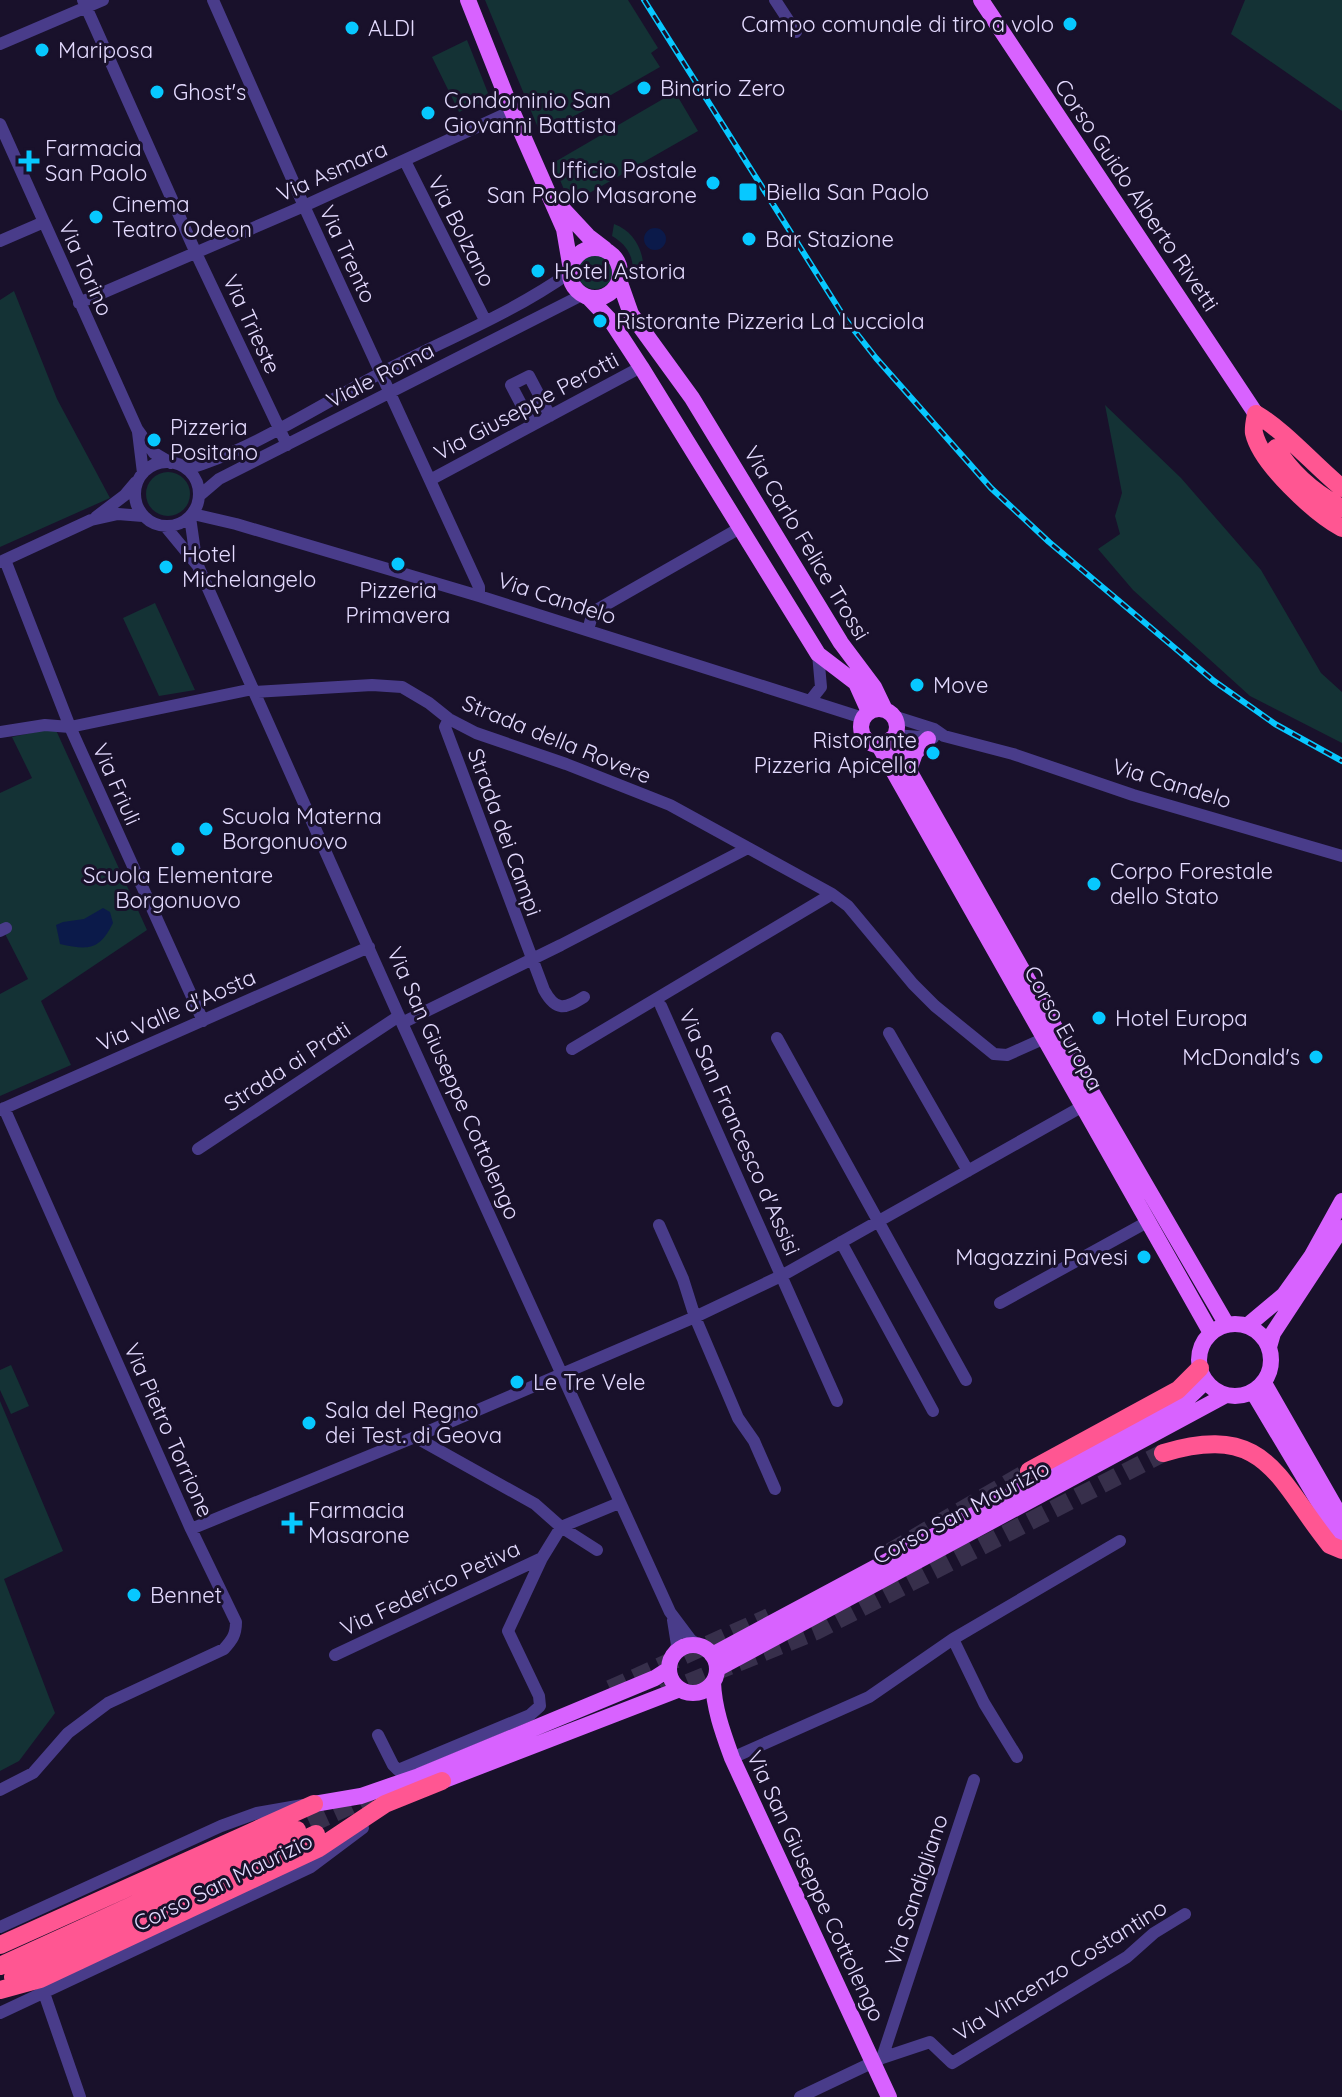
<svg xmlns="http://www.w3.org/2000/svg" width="1342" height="2097" viewBox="0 0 1342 2097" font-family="Quicksand,sans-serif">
<rect width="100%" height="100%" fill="#19112b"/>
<path fill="#143235" d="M485 0H628L658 48 651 53 660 67 541 135Z
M1245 0H1342V111L1231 34Z
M467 40 488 93 484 102 459 112 432 57Z
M675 92 698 131 570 204 553 163Z
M614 224C634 231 645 252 643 272L633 271C633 255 626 244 612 236Z
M577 271a18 18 0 1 1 36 0a18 18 0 1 1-36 0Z
M14 291 57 399 110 498 0 547V300Z
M1105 405 1181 478 1261 570 1321 673 1342 692V743L1250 696 1133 590 1098 549 1120 534 1115 516 1122 493Z
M146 494a22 22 0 1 1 44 0a22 22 0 1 1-44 0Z
M155 603 195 690 159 696 123 618Z
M55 728 147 930 41 1001 71 1065 0 1096V994L28 979 0 924V793L32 778 12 737Z
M11 1365 29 1406 11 1414 0 1390V1370Z
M0 1401 63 1551 4 1579 55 1713 19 1761 0 1771Z"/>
<path fill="#0b1a4a" d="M644 239a11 11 0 1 1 22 0a11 11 0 1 1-22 0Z
M103 908 110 912 113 923C99 951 88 950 60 944L56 925 63 922 84 919Z"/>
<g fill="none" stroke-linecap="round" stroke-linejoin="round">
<path stroke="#372f4b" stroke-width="18" stroke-dasharray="18 9" stroke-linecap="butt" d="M890 1552 1029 1471
M610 1689 769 1617
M663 1693 816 1631 1163 1453
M310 1824 371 1796"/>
<path stroke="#493c8a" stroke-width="12" d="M83 0 195 251 287 445
M213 0 304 206 479 587V596
M775 0 796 32
M0 44 103 0
M0 124 137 429 154 453 171 463
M405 161 485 320
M0 241 44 222
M79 303 304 206 512 111
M532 425 511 385 529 376 550 416
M138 432 143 473
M135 494a32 32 0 1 1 64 0a32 32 0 1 1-64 0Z
M187 469C250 451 320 405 379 374 442 341 511 314 569 273
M430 480 641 367
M199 496 219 479 582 295
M193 514 236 524 479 596 863 718
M96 517 125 495 136 482
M190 517 196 559
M165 526 198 566 402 1023 670 1612 691 1640 700 1646
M5 560 70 727 203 1021
M0 562 91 520 118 514 143 516
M588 630 593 612 740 528
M254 692 372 685 402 687 429 703 449 719 476 733 566 764 670 805 832 894 848 906 913 984 935 1006 994 1054 1007 1055 1045 1038
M810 701 821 687 818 654
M893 716 934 729 944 736 1013 754 1133 795 1342 856
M449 719 445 727 544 990C556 1012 565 1009 584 997
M0 732 45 725 70 727 253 689
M894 735 933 738
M0 931 6 928
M661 1006 837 1401
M402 1023 561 945 746 849
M889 1033 968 1171
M777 1038 966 1380
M572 1049 832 894
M0 1110 369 947
M198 1149 399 1016
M659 1225 683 1279 695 1317 738 1418 754 1441 775 1489
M841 1242 933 1411
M1000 1303 1149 1221
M415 1437 535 1504 561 1527 597 1550
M191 1529 415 1437 695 1317 783 1275 1083 1106
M673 1620 677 1645 674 1655
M953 1639 984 1703 1017 1757
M335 1655 542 1558 561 1527 619 1503
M378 1735 393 1765 398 1770 530 1715 540 1706 539 1696 508 1631 542 1558
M732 1758 869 1697 953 1639 1120 1541
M0 1790 33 1773 68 1733 108 1703 224 1649C232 1640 236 1635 236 1622L191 1529 4 1108
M0 1927 221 1826 257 1813 303 1805
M44 1993 80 2097
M0 2013 311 1867 363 1828
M882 2058 974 1780
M800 2097 882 2058 930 2042 952 2063 1127 1957 1154 1933 1185 1914"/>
<path stroke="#d862ff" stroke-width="16" d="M468 0 512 111 564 229 570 264
M981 0 1256 414
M561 207 588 236 605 249
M570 273a25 25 0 1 1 50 0a25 25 0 1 1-50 0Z
M619 280 631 314 692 398 841 643 874 687 885 710
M588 297 611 321 641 367 818 654 856 683 869 712
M861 727a18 18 0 1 1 36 0a18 18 0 1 1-36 0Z
M891 739 1095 1098 1227 1325
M878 744 1211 1333
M909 770 915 753 928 739
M1199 1360a36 36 0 1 1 72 0a36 36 0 1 1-72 0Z
M1247 1326 1284 1295 1311 1257 1342 1201
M1269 1347 1273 1333 1342 1228
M1264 1383 1342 1519
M1253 1392 1342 1541
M669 1669a24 24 0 1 1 48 0a24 24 0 1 1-48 0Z
M712 1655 1184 1402 1206 1381
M717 1669 1226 1395
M713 1682C714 1709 723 1733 732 1758L889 2097
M442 1781 680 1689
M314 1804 361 1796 419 1776 655 1678 669 1669"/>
<path stroke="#ff5692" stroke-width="18" d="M1256 414C1255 420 1253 428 1254 433 1261 464 1315 513 1342 528
M1256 414C1285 431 1315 466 1342 488
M1276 448C1291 473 1316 494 1342 508
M1163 1453C1267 1422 1276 1478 1330 1545L1342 1550
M1029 1471 1178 1390 1200 1368
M0 1945 314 1804
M0 1966 297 1830
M13 1977 316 1834
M0 1990 40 1979 319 1848 385 1804 442 1781"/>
<defs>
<path id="rail" d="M644 0 846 320 876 358 991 488 1049 542 1214 681 1275 724 1342 761"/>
</defs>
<use href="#rail" stroke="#07c8ff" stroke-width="6"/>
<use href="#rail" stroke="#19112b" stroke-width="3" stroke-dasharray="9" stroke-linecap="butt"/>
</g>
<g fill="#07c8ff" stroke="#19112b" stroke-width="3">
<circle cx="1070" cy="24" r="8"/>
<circle cx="352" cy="28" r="8"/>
<circle cx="42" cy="50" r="8"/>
<circle cx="644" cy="88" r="8"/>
<circle cx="157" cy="92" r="8"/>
<circle cx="428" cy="113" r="8"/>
<path d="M25 149h8v8h8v8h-8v8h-8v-8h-8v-8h8z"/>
<circle cx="713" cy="183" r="8"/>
<rect x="738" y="182" width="20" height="20" rx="4"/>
<circle cx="96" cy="217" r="8"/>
<circle cx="749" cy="239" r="8"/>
<circle cx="538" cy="271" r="8"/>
<circle cx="600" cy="321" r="8"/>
<circle cx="154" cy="440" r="8"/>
<circle cx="398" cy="564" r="8"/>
<circle cx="166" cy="567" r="8"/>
<circle cx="917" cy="685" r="8"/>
<circle cx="933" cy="753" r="8"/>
<circle cx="206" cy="829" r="8"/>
<circle cx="178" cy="849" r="8"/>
<circle cx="1094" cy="884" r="8"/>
<circle cx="1099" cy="1018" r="8"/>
<circle cx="1316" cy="1057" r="8"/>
<circle cx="1144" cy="1257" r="8"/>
<circle cx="517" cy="1382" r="8"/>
<circle cx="309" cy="1423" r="8"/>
<path d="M288 1511h8v8h8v8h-8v8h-8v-8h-8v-8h8z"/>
<circle cx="134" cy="1595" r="8"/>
</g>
<g text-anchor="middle" stroke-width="6" stroke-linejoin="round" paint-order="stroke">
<g font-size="22" fill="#e4dbff" stroke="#19112b" text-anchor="start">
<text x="1054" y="32" text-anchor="end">Campo comunale di tiro a volo</text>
<text x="368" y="36">ALDI</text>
<text x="58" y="58">Mariposa</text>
<text x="660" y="96">Binario Zero</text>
<text x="173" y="100">Ghost's</text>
<text x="444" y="108">Condominio San<tspan x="444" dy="25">Giovanni Battista</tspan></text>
<text x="45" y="156">Farmacia<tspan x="45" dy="25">San Paolo</tspan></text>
<text x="697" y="178" text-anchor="end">Ufficio Postale<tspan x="697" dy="25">San Paolo Masarone</tspan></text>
<text x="766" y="200">Biella San Paolo</text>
<text x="112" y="212">Cinema<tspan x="112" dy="25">Teatro Odeon</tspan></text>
<text x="765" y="247">Bar Stazione</text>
<text x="554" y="279">Hotel Astoria</text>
<text x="616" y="329">Ristorante Pizzeria La Lucciola</text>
<text x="170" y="435">Pizzeria<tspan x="170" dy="25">Positano</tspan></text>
<text x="182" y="562">Hotel<tspan x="182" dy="25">Michelangelo</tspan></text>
<text x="398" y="598" text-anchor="middle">Pizzeria<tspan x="398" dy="25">Primavera</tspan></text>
<text x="933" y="693">Move</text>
<text x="917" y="748" text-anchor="end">Ristorante<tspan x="917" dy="25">Pizzeria Apicella</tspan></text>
<text x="222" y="824">Scuola Materna<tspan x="222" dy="25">Borgonuovo</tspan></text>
<text x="1110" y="879">Corpo Forestale<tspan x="1110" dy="25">dello Stato</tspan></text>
<text x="178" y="883" text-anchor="middle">Scuola Elementare<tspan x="178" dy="25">Borgonuovo</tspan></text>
<text x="1115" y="1026">Hotel Europa</text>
<text x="1300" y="1065" text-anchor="end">McDonald's</text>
<text x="1128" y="1265" text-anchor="end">Magazzini Pavesi</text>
<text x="533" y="1390">Le Tre Vele</text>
<text x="325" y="1418">Sala del Regno<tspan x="325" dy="25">dei Test. di Geova</tspan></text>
<text x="308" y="1518">Farmacia<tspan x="308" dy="25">Masarone</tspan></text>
<text x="150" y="1603">Bennet</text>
</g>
<g font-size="22" fill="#e4dbff" stroke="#19112b">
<text transform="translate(332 171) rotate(-24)" y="8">Via Asmara</text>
<text transform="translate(1137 195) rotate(56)" y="8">Corso Guido Alberto Rivetti</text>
<text transform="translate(462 231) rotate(63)" y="8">Via Bolzano</text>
<text transform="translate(348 254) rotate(65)" y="8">Via Trento</text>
<text transform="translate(86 268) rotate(66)" y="8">Via Torino</text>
<text transform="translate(252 324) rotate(65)" y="8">Via Trieste</text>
<text transform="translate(380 375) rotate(-27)" y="8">Viale Roma</text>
<text transform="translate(526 406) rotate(-28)" y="8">Via Giuseppe Perotti</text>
<text transform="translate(807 543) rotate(59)" y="8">Via Carlo Felice Trossi</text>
<text transform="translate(557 598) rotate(18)" y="8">Via Candelo</text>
<text transform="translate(557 739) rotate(22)" y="8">Strada della Rovere</text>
<text transform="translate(1172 783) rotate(17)" y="8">Via Candelo</text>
<text transform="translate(117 784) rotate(66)" y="8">Via Friuli</text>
<text transform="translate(505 832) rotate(70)" y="8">Strada dei Campi</text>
<text transform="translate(176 1010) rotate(-24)" y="8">Via Valle d'Aosta</text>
<text transform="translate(1064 1028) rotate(61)" y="8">Corso Europa</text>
<text transform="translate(287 1066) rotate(-33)" y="8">Strada ai Prati</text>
<text transform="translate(454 1083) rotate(66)" y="8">Via San Giuseppe Cottolengo</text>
<text transform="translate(740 1132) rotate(66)" y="8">Via San Francesco d'Assisi</text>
<text transform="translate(169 1430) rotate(66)" y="8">Via Pietro Torrione</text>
<text transform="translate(961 1512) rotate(-28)" y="8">Corso San Maurizio</text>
<text transform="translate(430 1588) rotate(-25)" y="8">Via Federico Petiva</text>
<text transform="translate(223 1882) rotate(-26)" y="8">Corso San Maurizio</text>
<text transform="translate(816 1886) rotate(65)" y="8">Via San Giuseppe Cottolengo</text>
<text transform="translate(916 1890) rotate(-72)" y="8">Via Sandigliano</text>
<text transform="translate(1060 1970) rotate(-32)" y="8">Via Vincenzo Costantino</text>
</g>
</g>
</svg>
